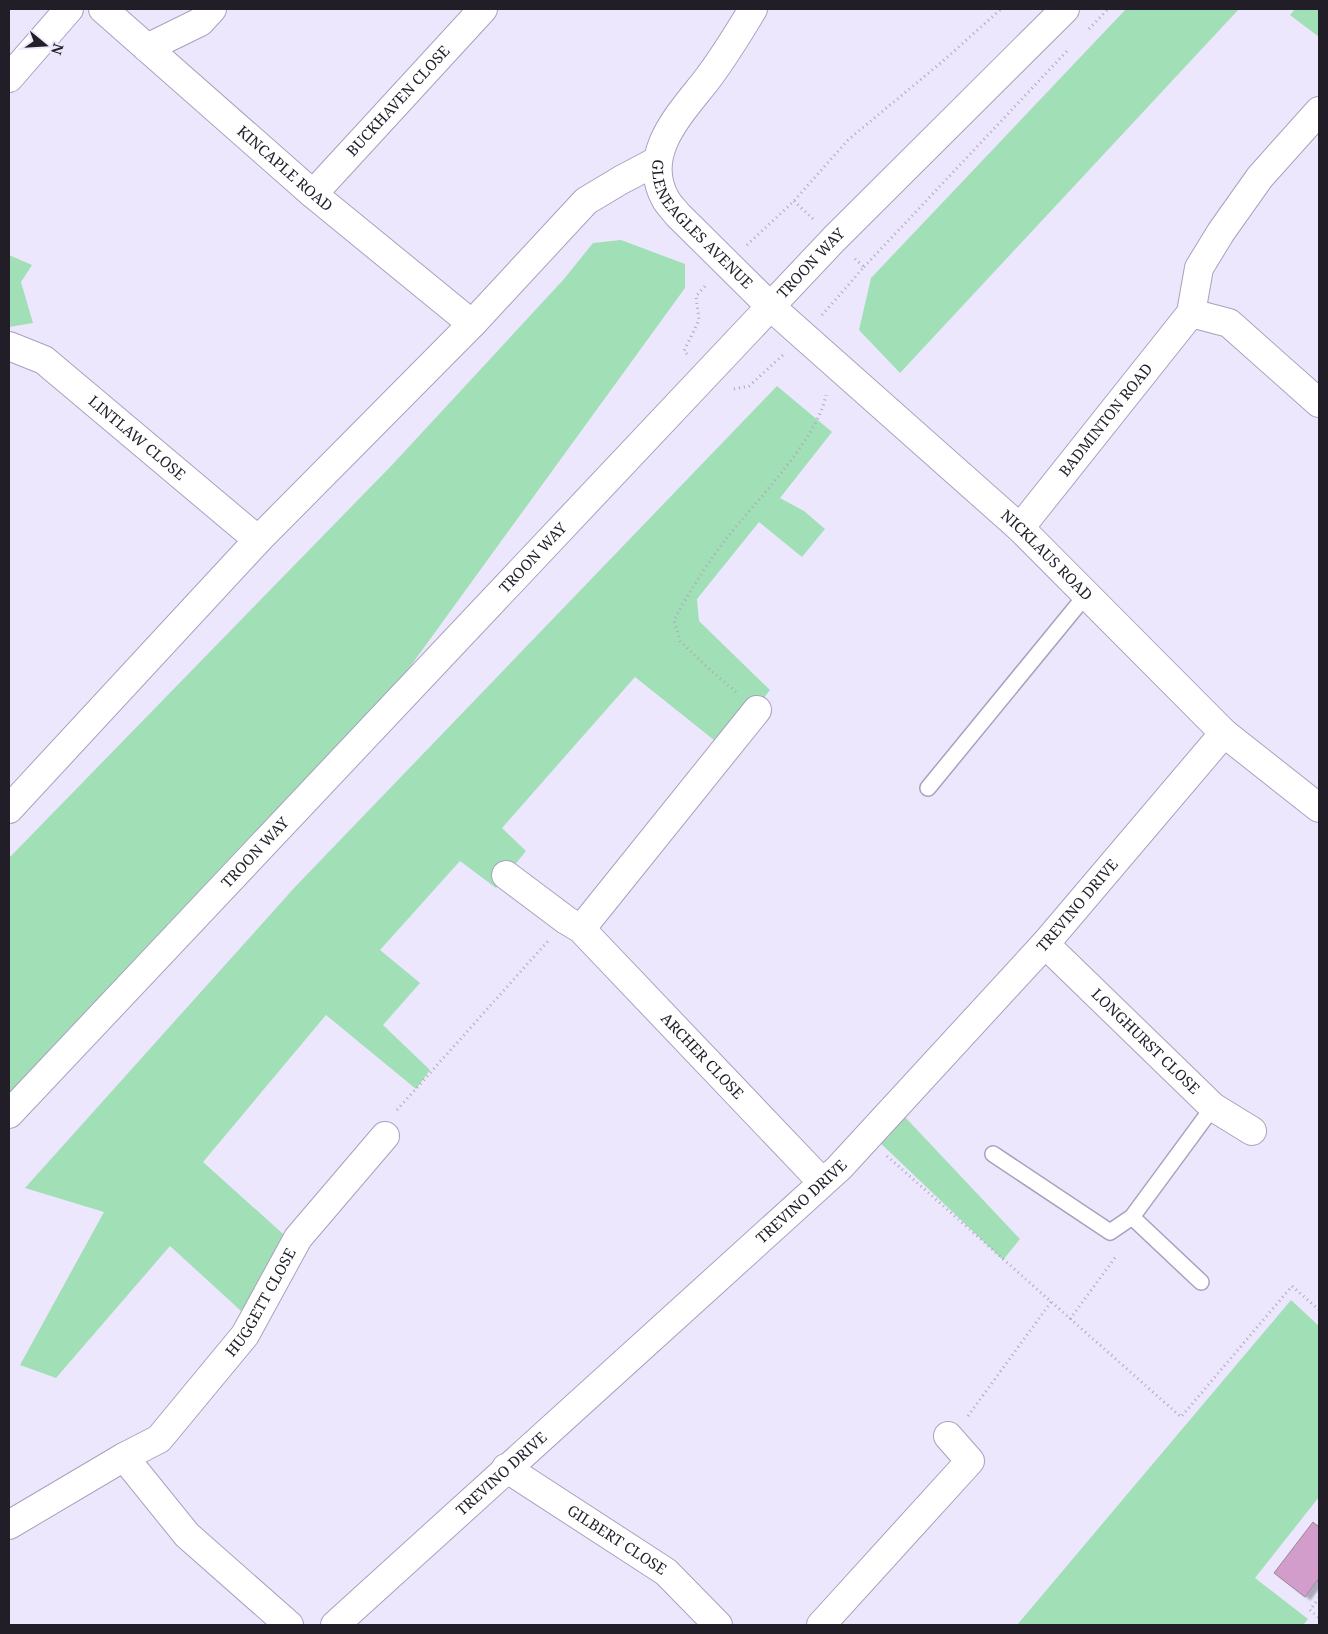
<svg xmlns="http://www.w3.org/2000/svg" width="1328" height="1634" viewBox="0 0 1328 1634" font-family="'Noto Serif',serif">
<defs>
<filter id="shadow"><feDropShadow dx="5.5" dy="3" stdDeviation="1" flood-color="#0004"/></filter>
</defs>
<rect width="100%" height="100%" fill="#ede7fe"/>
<path fill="#a1dfb7" d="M1126 9H1239L900 373 859 330 871 278Z
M1295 9H1319V37L1290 15Z
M621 240 685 264V288L391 693 9 1100V858L392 465 564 279 593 243Z
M9 255 32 265 21 282 33 323 9 327Z
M777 386 832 432 780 498 804 511 825 529 802 557 759 522 697 599 699 621 770 690 724 748 635 677 502 828 526 851 496 888 460 861 380 950 420 983 383 1025 430 1070 416 1089 326 1015 203 1162 292 1242 252 1321 170 1246 56 1378 20 1365 104 1212 25 1188 295 887Z
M905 1117 1020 1239 1003 1260 874 1137Z
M1291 1300 1319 1326V1497L1255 1578 1308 1619 1303 1625H1017Z"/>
<path fill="#d29dca" stroke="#9b8497" filter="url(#shadow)" d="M1313 1522 1319 1527V1578L1305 1597 1274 1573Z"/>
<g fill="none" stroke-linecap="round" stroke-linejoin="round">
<defs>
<path id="service" d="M928 788 1086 595
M993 1154 1110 1232 1132 1217
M1201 1282 1132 1217 1213 1107"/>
<g id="minor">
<path id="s1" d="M103 9 313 194 472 324"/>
<path id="s2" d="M753 9C738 34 723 59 705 82 679 115 640 155 666 200 669 205 674 210 678 215L771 307 1020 528 1224 733 1319 808"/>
<path d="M147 48 200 22 212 9"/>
<path d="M9 78 69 9"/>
<path id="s3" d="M313 194 483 9"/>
<path d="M1191 313 1199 268 1221 232 1260 177 1319 111"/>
<path id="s4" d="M9 346 44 360 258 540"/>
<path id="s5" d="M1020 528 1191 313 1229 323 1319 403"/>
<path d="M9 809 258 540 472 324 586 201 621 180 657 161"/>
<path id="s6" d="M506 875 566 920 581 929 822 1182"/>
<path d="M581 929 757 710"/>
<path id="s7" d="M1045 944 1213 1107 1252 1131"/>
<path d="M124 1457 187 1535 289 1625"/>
<path id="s8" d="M506 1468 666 1572 718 1625"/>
<path id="s9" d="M9 1525 124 1457 159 1439 245 1335 298 1238 385 1136"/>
<path id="s10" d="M335 1625 839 1168 1045 944 1224 733"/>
<path d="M821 1625 970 1461 948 1436"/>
</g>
<g id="trunk">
<path id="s11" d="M9 1114 834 239 1065 9"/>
</g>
</defs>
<use href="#service" stroke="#a9a1bd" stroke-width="18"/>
<use href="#minor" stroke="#a9a1bd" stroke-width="30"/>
<use href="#trunk" stroke="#a9a1bd" stroke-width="30"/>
<path stroke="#ada8bb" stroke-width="3" stroke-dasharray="1 4" stroke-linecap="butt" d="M1089 29 1108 9
M794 201 813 219
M747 245 794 201 848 140 943 61 1001 9
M864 267 1067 51
M822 315 864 267 854 258
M687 354 684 351 699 320 696 296 707 284
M734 389 749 386 783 355
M736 692 707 667 680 641 674 620C689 592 706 565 726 539 755 502 817 440 826 395
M397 1110 548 941
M887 1156 1181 1417 1292 1286 1319 1310
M1070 1319 1117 1255
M968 1416 1051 1302
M1319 1598 1310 1610 1319 1618"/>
<use href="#service" stroke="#fff" stroke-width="15"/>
<use href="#minor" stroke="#fff" stroke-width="28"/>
<use href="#trunk" stroke="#fff" stroke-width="28"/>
</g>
<g text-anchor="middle" stroke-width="4.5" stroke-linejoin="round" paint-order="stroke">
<g font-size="15" fill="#211e28" stroke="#ede7fe">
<text dy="5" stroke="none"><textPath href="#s3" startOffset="126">BUCKHAVEN CLOSE</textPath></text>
<text dy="5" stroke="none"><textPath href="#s1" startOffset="242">KINCAPLE ROAD</textPath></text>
<text dy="5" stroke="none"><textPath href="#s2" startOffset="260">GLENEAGLES AVENUE</textPath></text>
<text dy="5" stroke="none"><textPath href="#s11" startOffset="1169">TROON WAY</textPath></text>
<text dy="5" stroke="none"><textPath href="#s5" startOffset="138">BADMINTON ROAD</textPath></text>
<text dy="5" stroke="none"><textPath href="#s4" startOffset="159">LINTLAW CLOSE</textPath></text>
<text dy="5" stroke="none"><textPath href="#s2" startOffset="742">NICKLAUS ROAD</textPath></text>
<text dy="5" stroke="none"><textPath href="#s11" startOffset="764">TROON WAY</textPath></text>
<text dy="5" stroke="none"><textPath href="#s11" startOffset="359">TROON WAY</textPath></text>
<text dy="5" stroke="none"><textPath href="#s10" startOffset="1035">TREVINO DRIVE</textPath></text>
<text dy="5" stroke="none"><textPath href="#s7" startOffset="140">LONGHURST CLOSE</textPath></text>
<text dy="5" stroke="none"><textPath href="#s6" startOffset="268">ARCHER CLOSE</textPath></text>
<text dy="5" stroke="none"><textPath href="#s10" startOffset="630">TREVINO DRIVE</textPath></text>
<text dy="5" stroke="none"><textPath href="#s9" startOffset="344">HUGGETT CLOSE</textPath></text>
<text dy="5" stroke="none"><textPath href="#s10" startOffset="225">TREVINO DRIVE</textPath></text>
<text dy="5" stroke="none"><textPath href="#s8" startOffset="132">GILBERT CLOSE</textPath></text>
</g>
</g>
<rect width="1328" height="1634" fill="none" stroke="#211e28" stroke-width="20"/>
<g transform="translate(45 45) rotate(108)" stroke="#ede7fe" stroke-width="4" paint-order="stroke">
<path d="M0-4L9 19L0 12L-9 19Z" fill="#211e28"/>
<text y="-8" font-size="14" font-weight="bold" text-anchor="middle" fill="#211e28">N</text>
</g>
</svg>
